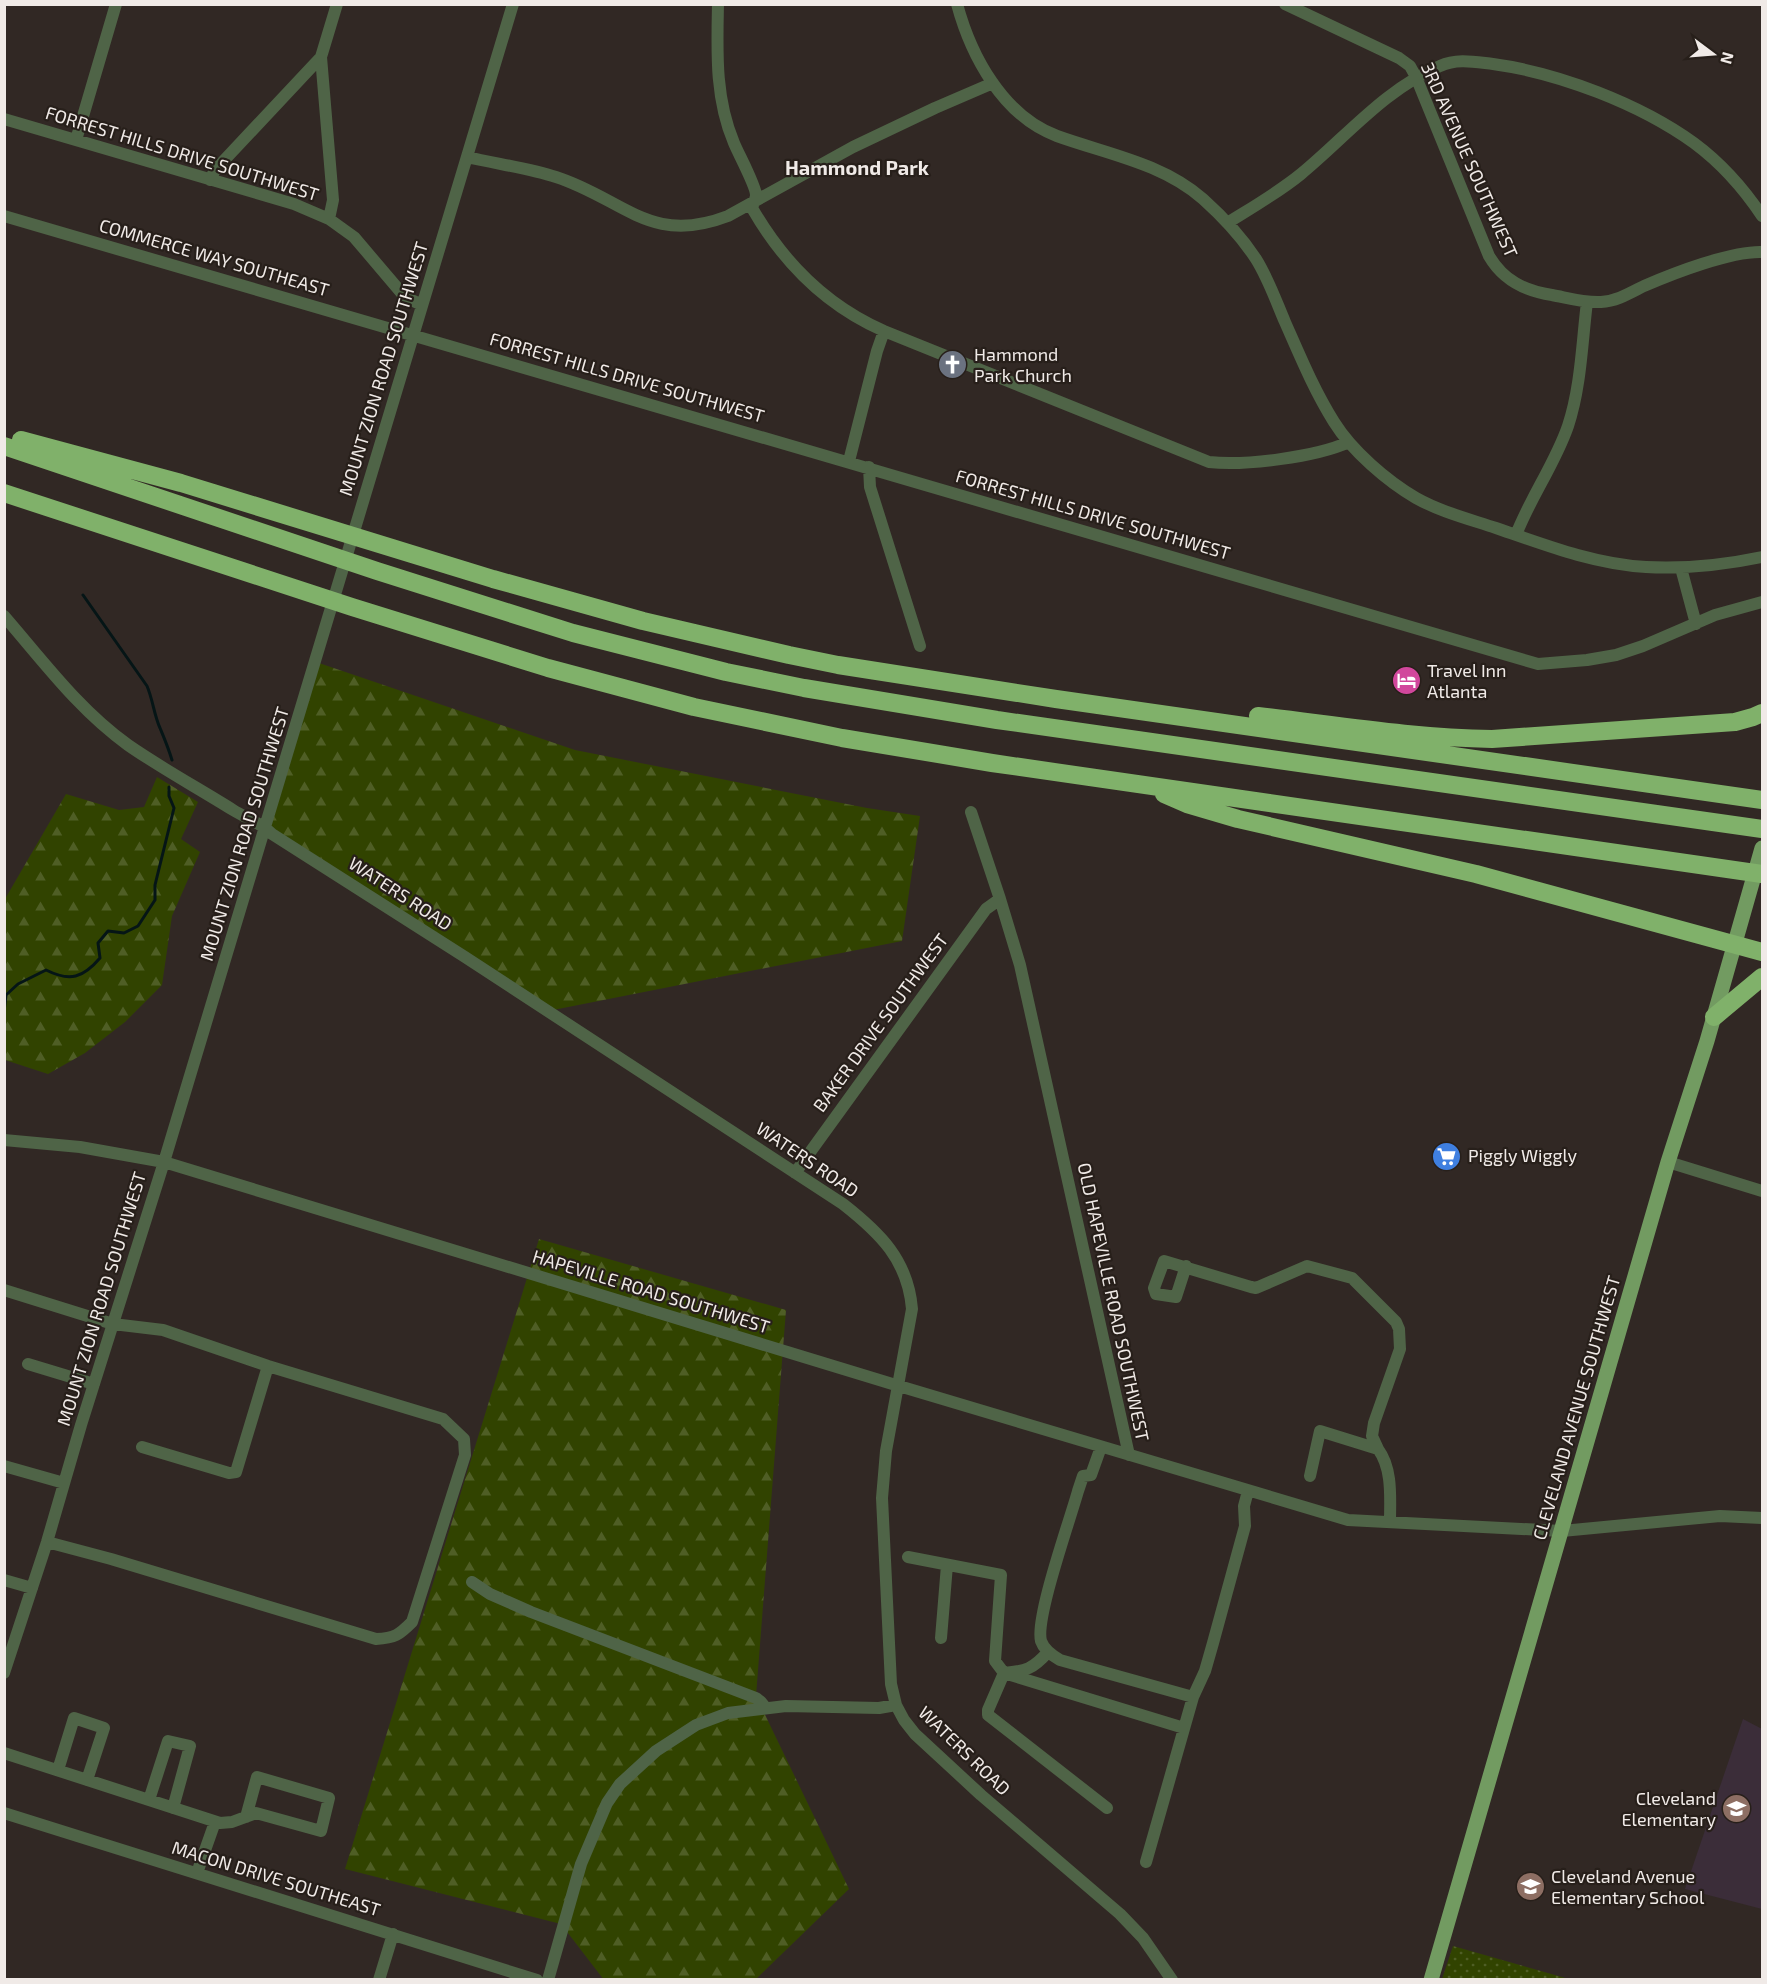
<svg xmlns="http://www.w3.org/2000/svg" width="1767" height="1984" viewBox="0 0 1767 1984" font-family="'Exo 2',sans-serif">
<defs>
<pattern id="grass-dots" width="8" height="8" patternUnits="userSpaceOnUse" patternTransform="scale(1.5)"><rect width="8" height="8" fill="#314300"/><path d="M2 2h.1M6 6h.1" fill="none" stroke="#4f5e25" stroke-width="1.8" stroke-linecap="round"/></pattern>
<pattern id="forest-firs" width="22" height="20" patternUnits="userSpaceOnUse" patternTransform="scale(1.5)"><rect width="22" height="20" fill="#314300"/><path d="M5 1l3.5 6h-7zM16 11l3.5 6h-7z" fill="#4f5e25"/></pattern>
</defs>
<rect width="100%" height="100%" fill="#312824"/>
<path fill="#3b2d39" d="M1743 1719 1762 1729V1909L1685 1889Z"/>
<path fill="url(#grass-dots)" d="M1453 1946 1569 1979H1570H1442Z"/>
<path fill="url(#forest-firs)" d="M316 662 575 750 867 808 920 816 902 941 543 1012 264 822Z
M157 777 198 802 181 839 200 852 172 916 162 985 125 1022 85 1053 48 1074 5 1060V899L66 794 119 810 144 807Z
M539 1239 786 1310 756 1696 849 1889 756 1979 604 1980 561 1924 345 1869Z"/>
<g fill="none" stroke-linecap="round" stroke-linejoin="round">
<path stroke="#051516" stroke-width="3" d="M83 595 147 686C153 700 154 715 160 728 165 740 168 747 172 760
M4 1012 6 995 18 984 46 970C70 982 83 978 100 958L98 943 108 931 124 933 138 926 155 900V885L174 808 169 796V787"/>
<path stroke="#4f6447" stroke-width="12" d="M718 4C717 52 715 98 734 143 738 153 756 186 756 195 756 199 753 204 752 208 783 262 827 306 884 331L1209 462C1245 466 1316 457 1349 442
M957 4C971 56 1003 116 1057 136 1107 154 1162 163 1203 199 1223 217 1241 236 1256 259 1268 278 1276 301 1285 322 1300 356 1314 390 1334 422 1352 451 1387 481 1416 498 1441 512 1469 519 1496 528 1545 545 1594 564 1646 567 1686 569 1724 565 1762 557
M1285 4 1399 58 1410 66 1416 77 1489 256C1503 280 1524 291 1552 295 1568 298 1585 303 1601 302 1617 301 1630 293 1644 286 1674 273 1731 251 1762 252
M4 119 294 204 329 219 354 237 405 297 422 305
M76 140 116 4
M467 157C497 164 528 168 556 177 624 199 650 246 728 216L853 147 935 108 993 83
M210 180 215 170 321 57
M4 216 1538 664 1587 660 1616 655 1643 646 1715 615 1762 602
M329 219 333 200 321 57 337 4
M1229 222C1253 207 1279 192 1301 174 1346 137 1385 89 1440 66 1457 58 1475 62 1493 64 1559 73 1640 104 1694 143 1721 163 1744 189 1762 216
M849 461 877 351 884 331
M869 467 870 487 920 646
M1516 535C1530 498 1555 464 1568 426 1581 387 1582 342 1587 302
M1681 568 1696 624
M4 616C43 661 79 710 128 745 161 768 198 788 233 810 246 818 261 823 272 834L465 957 843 1204C880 1233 908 1260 912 1309L886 1451 882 1498 891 1684 896 1705 904 1720 915 1734 981 1795 1120 1914 1143 1938 1172 1980
M971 812 1000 899 1020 965 1129 1455
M4 1140 80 1147 164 1162 899 1386 1348 1520 1562 1531 1720 1516 1762 1518
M1668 1162 1762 1191
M795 1173 986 909 1000 899
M1186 1266 1176 1297 1156 1294 1154 1288 1164 1261 1251 1287 1256 1288 1307 1266 1352 1278 1396 1322 1399 1329 1400 1349 1374 1423 1372 1436 1378 1449
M4 1290 113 1324 163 1330 268 1366 443 1419 464 1439 465 1455 412 1622C399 1635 395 1638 376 1639L111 1559 47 1542
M28 1364 94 1384
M142 1447 229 1473 236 1472 268 1366
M1101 1447 1091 1475 1083 1476 1078 1491C1070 1520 1035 1618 1041 1641 1044 1650 1053 1656 1060 1660L1193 1697
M4 1466 64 1483
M1310 1476 1320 1431 1378 1449C1393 1469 1390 1499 1390 1522
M908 1557 1001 1575 995 1661 1004 1673 1184 1728
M4 1580 32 1588
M472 1582 490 1594 531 1612 756 1698 761 1702 765 1707
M941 1638 947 1565
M1048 1652C1033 1669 1026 1671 1004 1673L988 1710V1715L1107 1808
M4 1673 47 1542 81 1425 164 1162 513 4
M4 1753 220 1823 232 1822 256 1813 321 1831 329 1798 257 1777 246 1817
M58 1770 74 1718 104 1728 87 1780
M149 1800 168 1741 190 1746 173 1808
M4 1813 537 1980
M1146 1862 1193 1697 1205 1671 1213 1643 1245 1526 1244 1506 1248 1491
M197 1873 215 1822
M379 1980 393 1934
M548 1980 581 1864 607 1803 620 1784 656 1751 696 1725 728 1713 786 1706 879 1708 896 1705"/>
<path stroke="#729b61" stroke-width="15" d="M1431 1980 1668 1162 1707 1041 1762 848"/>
<path stroke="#80b16a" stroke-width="18" d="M21 440 181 483 493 579 643 621 789 655 838 665 1056 699 1762 800
M4 446 377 571 573 633 726 672 804 688 997 720 1762 829
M4 493 352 607 548 668 694 707 842 738 992 763 1762 874
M1258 716C1336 725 1414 738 1492 739L1735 722 1753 717 1762 713
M1164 794 1187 804 1238 819 1476 874 1762 952
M1714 1017 1762 977"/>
</g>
<defs>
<symbol id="church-disc" viewBox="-11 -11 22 22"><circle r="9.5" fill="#6b7280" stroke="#271f1a"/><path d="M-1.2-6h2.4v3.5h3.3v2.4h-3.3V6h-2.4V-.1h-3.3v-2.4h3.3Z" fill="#fff"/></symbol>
<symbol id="hotel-disc" viewBox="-11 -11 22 22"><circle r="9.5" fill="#d1479c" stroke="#271f1a"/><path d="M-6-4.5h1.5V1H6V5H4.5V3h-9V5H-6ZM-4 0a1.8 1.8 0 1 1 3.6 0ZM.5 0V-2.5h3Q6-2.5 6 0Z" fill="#fff"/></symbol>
<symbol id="supermarket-disc" viewBox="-11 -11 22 22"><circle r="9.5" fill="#3f7fe0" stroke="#271f1a"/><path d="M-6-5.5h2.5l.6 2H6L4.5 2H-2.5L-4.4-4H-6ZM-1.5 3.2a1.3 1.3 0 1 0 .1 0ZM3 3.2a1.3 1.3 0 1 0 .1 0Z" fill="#fff"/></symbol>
<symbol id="school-disc" viewBox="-11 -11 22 22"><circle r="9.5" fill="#8d6e63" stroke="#271f1a"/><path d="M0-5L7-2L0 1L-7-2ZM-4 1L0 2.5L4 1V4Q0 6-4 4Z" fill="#fff"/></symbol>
</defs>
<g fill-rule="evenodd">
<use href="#church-disc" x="936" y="348" width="33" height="33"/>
<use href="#hotel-disc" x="1390" y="664" width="33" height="33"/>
<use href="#supermarket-disc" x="1430" y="1140" width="33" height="33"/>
<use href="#school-disc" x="1720" y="1792" width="33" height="33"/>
<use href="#school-disc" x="1514" y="1870" width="33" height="33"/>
</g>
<g text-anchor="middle" stroke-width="4.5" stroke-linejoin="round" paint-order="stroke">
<g font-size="18" fill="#f0eae7" stroke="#271f1a">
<text transform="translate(182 154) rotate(17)" y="6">FORREST HILLS DRIVE SOUTHWEST</text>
<text transform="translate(1469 160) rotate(66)" y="6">3RD AVENUE SOUTHWEST</text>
<text transform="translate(214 258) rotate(16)" y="6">COMMERCE WAY SOUTHEAST</text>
<text transform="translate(384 369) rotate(-73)" y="6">MOUNT ZION ROAD SOUTHWEST</text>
<text transform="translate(627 378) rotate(16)" y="6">FORREST HILLS DRIVE SOUTHWEST</text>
<text transform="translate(1093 515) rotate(16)" y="6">FORREST HILLS DRIVE SOUTHWEST</text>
<text transform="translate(245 834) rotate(-73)" y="6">MOUNT ZION ROAD SOUTHWEST</text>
<text transform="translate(400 894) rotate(33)" y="6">WATERS ROAD</text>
<text transform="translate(881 1023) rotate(-54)" y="6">BAKER DRIVE SOUTHWEST</text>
<text transform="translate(807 1160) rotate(34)" y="6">WATERS ROAD</text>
<text transform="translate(651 1292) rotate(17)" y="6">HAPEVILLE ROAD SOUTHWEST</text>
<text transform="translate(102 1299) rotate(-73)" y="6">MOUNT ZION ROAD SOUTHWEST</text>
<text transform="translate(1113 1302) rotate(78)" y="6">OLD HAPEVILLE ROAD SOUTHWEST</text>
<text transform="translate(1577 1408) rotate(-74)" y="6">CLEVELAND AVENUE SOUTHWEST</text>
<text transform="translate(964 1751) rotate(44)" y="6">WATERS ROAD</text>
<text transform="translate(276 1879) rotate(17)" y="6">MACON DRIVE SOUTHEAST</text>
</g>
<g font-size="18" fill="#f0eae7" stroke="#271f1a" text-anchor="start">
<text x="974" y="361">Hammond<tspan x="974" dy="21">Park Church</tspan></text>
<text x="1427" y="677">Travel Inn<tspan x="1427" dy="21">Atlanta</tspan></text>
<text x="1468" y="1162">Piggly Wiggly</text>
<text x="1716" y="1805" text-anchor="end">Cleveland<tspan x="1716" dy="21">Elementary</tspan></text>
<text x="1551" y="1883">Cleveland Avenue<tspan x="1551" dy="21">Elementary School</tspan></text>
</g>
<g font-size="20" font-weight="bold" fill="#f0eae7" stroke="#271f1a">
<text x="857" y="175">Hammond Park</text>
</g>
</g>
<rect width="1767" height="1984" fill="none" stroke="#f0eae7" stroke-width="12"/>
<g transform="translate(1713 54) rotate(106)" stroke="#271f1a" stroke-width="4.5" paint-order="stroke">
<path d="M0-4.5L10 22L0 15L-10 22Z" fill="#f0eae7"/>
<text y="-9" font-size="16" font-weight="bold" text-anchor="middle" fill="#f0eae7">N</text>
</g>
</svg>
